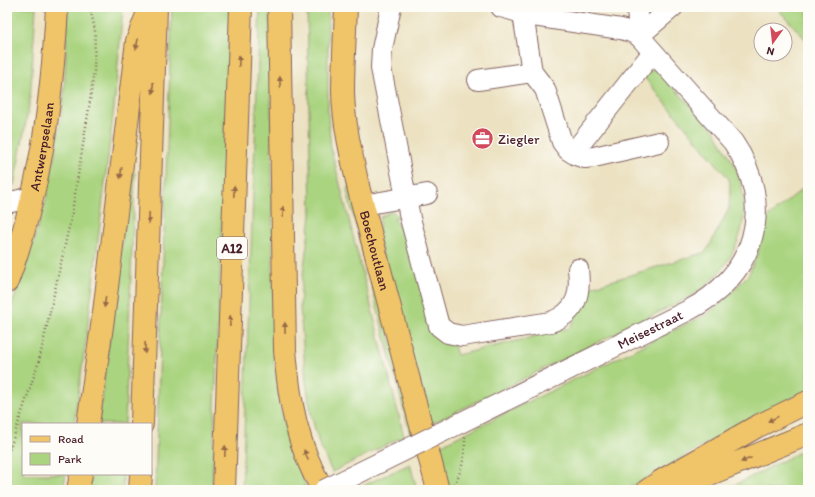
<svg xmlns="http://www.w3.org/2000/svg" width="815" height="497" viewBox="0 0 815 497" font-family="Itim,sans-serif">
<rect width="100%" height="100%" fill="#fdfcf7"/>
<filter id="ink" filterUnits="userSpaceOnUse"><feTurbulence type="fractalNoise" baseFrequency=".025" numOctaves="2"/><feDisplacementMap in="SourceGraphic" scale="8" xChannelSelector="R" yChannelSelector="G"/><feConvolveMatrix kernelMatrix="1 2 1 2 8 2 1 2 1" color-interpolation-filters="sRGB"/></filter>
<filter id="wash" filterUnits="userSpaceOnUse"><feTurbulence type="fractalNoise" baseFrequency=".012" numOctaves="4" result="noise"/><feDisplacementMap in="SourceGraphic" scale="16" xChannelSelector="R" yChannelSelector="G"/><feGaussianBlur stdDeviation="0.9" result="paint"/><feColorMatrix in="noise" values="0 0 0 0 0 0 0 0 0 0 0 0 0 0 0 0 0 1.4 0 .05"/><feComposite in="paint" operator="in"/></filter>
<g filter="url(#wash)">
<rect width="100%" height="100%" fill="#ece2c2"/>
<path fill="#aad480" stroke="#7a7a56" d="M7 7H36L30 100 14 185 7 188Z
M68 7H123L114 107 87 332 74 424H23V474H66L63 490H7V319L29 256 45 204 56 149 64 95Z
M172 7H230L212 490H155Z
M260 7H270L274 362 280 404 289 445 306 486 297 490H242Z
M307 7H328V115L331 149 404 436 332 472 319 443 311 414 306 381 300 308 301 289 311 215Z
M776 7H808V42Z
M653 69H656L715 131C722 146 733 159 738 174 755 223 734 268 692 296L427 426 379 241 380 217 392 211 400 217 394 218 436 294 457 355 529 338 544 333 570 328 591 287 706 252 729 209 730 186 729 179 643 76Z
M131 173H135L125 424H98Z
M350 184 415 432 410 434 347 191Z
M808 184V390L749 419 626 490H448L435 448 707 314 724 301 749 274 758 252 766 219Z
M808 448V487L793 490H725Z
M410 464 417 490H354Z
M91 474H123V490H89Z"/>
</g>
<g filter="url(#ink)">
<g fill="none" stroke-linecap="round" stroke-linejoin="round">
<defs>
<g id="minor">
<path d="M391 7 382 49 381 68 410 218 439 326 448 333 462 336 551 322C577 312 581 294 578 269"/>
<path d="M637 7 639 36"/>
<path d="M523 14 532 72 545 89 562 142 568 150 576 155 585 158 594 157 659 142"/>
<path d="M639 36 673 7"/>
<path d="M478 80 532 72"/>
<path d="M573 153 653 52"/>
<path d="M7 203 32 197"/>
<path d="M363 205 427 194"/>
<path id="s1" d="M450 428 687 311C755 277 777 206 733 142L639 36 631 32 621 29 533 16 501 7"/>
</g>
<g id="major">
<path id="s2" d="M346 7C345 35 343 65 343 93 344 126 352 158 359 190L438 490"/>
<path id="s3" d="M7 282C40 193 52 101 57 7"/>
</g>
<path id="highway" d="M279 7 285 350C289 400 297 447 323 490
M88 424 104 312 137 41 150 7
M142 424 156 8
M78 490 81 474
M140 490 141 474
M224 490 241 7
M648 490 661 481 756 427 808 402
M680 490 710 474 808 434"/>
</defs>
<use href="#minor" stroke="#836360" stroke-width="22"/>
<use href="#major" stroke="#836360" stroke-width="24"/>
<use href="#highway" stroke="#836360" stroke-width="24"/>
<path stroke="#836360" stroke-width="2.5" stroke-dasharray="1 3" stroke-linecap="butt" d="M7 457 39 361 71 218 89 108 94 71 95 30 90 7
M454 484C463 470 465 454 465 437"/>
<use href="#minor" stroke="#fff" stroke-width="20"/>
<use href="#major" stroke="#f0c469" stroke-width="22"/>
<use href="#highway" stroke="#f0c469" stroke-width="22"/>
<defs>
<path id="minor-bridge" d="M324 490 450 428"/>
</defs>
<use href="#minor-bridge" stroke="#836360" stroke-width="22" stroke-linecap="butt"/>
<use href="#minor-bridge" stroke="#fff" stroke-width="20"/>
</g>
<defs><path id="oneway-solid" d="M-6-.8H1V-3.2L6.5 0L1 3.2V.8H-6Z"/></defs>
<g fill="#956947">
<use href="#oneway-solid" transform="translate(137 44) rotate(102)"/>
<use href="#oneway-solid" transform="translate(239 61) rotate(-88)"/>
<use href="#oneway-solid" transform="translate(280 82) rotate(-91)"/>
<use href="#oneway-solid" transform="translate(153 88) rotate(92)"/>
<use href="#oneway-solid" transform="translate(121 173) rotate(97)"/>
<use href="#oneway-solid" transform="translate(234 191) rotate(-88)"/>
<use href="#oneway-solid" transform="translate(283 212) rotate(-91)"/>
<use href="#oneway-solid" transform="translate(149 218) rotate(92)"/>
<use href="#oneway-solid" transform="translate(105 302) rotate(97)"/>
<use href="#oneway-solid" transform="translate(230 321) rotate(-88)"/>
<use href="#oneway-solid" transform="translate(285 328) rotate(-91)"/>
<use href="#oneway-solid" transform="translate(145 348) rotate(92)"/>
<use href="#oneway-solid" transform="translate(773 419) rotate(154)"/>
<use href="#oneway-solid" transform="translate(225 451) rotate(-88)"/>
<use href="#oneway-solid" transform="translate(306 455) rotate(-112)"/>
<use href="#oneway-solid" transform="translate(746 460) rotate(158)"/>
</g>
</g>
<defs>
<symbol id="office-disc" viewBox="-11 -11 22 22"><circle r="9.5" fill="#d1495b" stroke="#fdfcf7"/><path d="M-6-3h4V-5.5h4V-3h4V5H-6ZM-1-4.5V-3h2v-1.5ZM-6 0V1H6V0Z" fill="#fff"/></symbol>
</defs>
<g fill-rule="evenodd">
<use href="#office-disc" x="470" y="126" width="25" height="25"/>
</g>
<g text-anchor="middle" stroke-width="3" stroke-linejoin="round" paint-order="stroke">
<rect fill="#fdfcf7" stroke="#806168" stroke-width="1" x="217" y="237" width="30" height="22" rx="3"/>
<g font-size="13" font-weight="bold" fill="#4a1f2b">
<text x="232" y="253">A12</text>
</g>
<g font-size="14" fill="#4a1f2b" stroke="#fdfcf7" text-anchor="start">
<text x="498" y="144">Ziegler</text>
</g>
<g font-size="14" fill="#4a1f2b" stroke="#fdfcf7">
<text dy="5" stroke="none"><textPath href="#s3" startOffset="140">Antwerpselaan</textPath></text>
<text dy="5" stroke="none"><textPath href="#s2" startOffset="247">Boechoutlaan</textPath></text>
<text dy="5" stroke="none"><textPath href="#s1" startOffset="223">Meisestraat</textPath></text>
</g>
</g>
<rect width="815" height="497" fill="none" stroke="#fdfcf7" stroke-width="24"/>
<rect x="22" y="423" width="130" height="52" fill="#fdfcf7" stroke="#b5a4a5"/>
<rect x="30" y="436" width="20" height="6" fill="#f0c469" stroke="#b5a4a5"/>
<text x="58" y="443" font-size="12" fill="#4a1f2b">Road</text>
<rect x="30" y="453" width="20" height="12" fill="#aad480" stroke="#b5a4a5"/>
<text x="58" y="463" font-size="12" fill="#4a1f2b">Park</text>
<g transform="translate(773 42) rotate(195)"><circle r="19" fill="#fdfcf7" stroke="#b5a4a5"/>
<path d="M0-3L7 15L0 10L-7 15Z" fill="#d1495b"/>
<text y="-6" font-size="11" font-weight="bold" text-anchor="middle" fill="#4a1f2b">N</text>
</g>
</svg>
